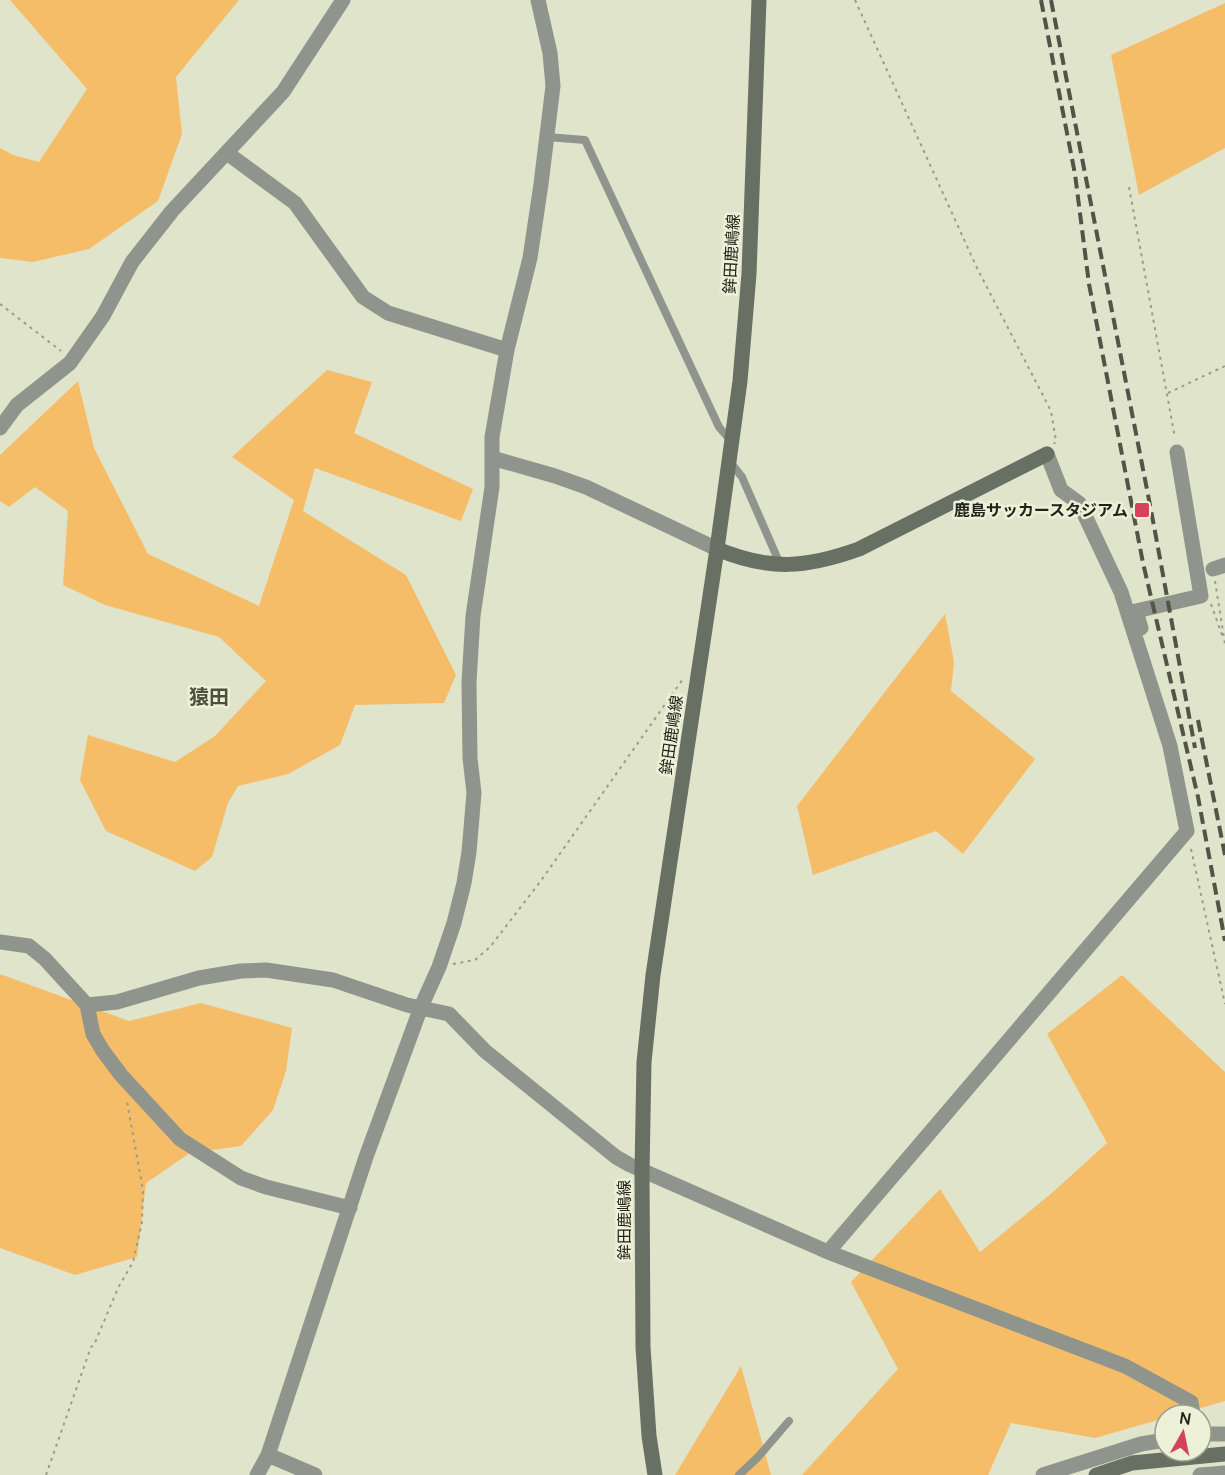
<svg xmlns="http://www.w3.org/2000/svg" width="1225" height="1475" viewBox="0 0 1225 1475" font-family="Manrope,'Noto Sans JP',sans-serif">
<rect width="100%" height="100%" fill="#dfe4cb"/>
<path fill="#f6bd69" d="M10 0H239L176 77 182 134 158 201 89 249 33 262 0 258V148L13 155 39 162 87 89Z
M1225 3V148L1139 195 1111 55Z
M327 370 372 382 354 433 473 489 461 521 315 468 303 511 406 575 456 675 444 703 355 705 340 745 288 774 238 786 228 803 212 857 195 871 106 831 80 780 88 735 175 762 215 736 266 681 219 637 105 605 63 585 68 511 35 487 9 507 0 501V455L78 381 94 448 148 554 259 606 294 500 232 457Z
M945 614 954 662 951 691 1035 759 963 854 936 831 813 875 797 806Z
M0 974 129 1021 201 1003 292 1028 286 1071 273 1110 241 1146 190 1153 146 1183 137 1257 75 1275 0 1248Z
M1122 975 1225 1072V1401L1177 1415H1165V1418L1095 1438 1011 1423 988 1475H802L898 1369 851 1282 940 1189 980 1252 1053 1192 1107 1143 1047 1034Z
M741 1366 771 1475H675Z"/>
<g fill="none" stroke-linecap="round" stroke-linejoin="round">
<path stroke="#9a9d8a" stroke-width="2" stroke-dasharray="3 4.5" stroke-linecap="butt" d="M855 0 977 268 1051 411 1056 441 1054 444
M1129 187 1175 438
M0 304 61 351
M1168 393 1225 366
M1215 581 1225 644
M1211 604 1223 638
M1191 849 1225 1004
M453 964 475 960 490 947 540 882 683 679
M46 1475 91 1347 94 1345 118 1288 133 1262 142 1222 143 1190 127 1102"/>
<path stroke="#8f958c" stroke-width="8" d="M547 137 585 140 719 427 731 441
M730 462 742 477 780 564
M739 1475 758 1457 789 1421"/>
<path stroke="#8f958c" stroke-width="15" d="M227 153 295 203 363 297 388 313 507 350
M0 428 17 405 70 363 103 316 132 262 172 211 283 92 343 0
M492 458 555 476 586 487 717 549
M1213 569 1225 565
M1141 628 1136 611 1201 596 1177 452
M0 942 29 946 45 959 87 1005 93 1034 103 1051 121 1075 180 1139 241 1178 266 1187 350 1208
M87 1005 117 1002 199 978 241 971 266 970 333 980 407 1005 449 1014 485 1051 616 1157 630 1165 828 1252 1125 1366 1191 1402 1193 1415
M828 1252 1187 831 1170 746 1121 592 1079 503 1061 490 1047 454
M1201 1434H1225
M268 1455 315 1475
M257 1475 268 1455 366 1157 421 1007 439 967 454 923 464 883 469 852 474 793 470 758 469 682 473 616 492 487V437L507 350 530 258 541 184 553 86 550 53 538 0
M1043 1475 1141 1444 1165 1440
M1200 1475 1225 1473"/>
<path stroke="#687064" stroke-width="15" d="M717 549C770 571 806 568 859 549L1047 454
M655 1475 649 1436 643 1347 642 1171 644 1062 653 975 717 549 740 381 749 274 759 0
M1096 1475 1132 1463 1225 1454"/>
<path stroke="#525447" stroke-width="4" stroke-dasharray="12 6" stroke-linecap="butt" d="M1041 0 1075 174 1089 284 1143 563 1198 797 1225 941
M1051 0 1151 510 1195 748
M1198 720 1225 855"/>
</g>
<rect fill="#d4435a" stroke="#ecf1d8" stroke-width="2" x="1134" y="502" width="16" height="16" rx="3"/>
<g text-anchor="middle" stroke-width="5" stroke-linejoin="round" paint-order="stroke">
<g font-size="16" fill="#22231a" stroke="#ecf1d8">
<text transform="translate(731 254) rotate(-87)" y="6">鉾田鹿嶋線</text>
<text transform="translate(671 735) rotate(-82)" y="6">鉾田鹿嶋線</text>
<text transform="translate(624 1220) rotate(-90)" y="6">鉾田鹿嶋線</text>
</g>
<g font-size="16" font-weight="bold" fill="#22231a" stroke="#ecf1d8" text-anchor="end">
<text x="1128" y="516">鹿島サッカースタジアム</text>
</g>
<g font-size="20" font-weight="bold" fill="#4d503c" stroke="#ecf1d8">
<text x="209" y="704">猿田</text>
</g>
</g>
<g transform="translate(1183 1433) rotate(9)"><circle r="28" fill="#ecf1d8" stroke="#9b9f8c" stroke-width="1.5"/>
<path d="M0-4.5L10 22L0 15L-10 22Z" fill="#d4435a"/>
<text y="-9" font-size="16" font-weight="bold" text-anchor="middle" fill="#22231a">N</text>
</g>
</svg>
